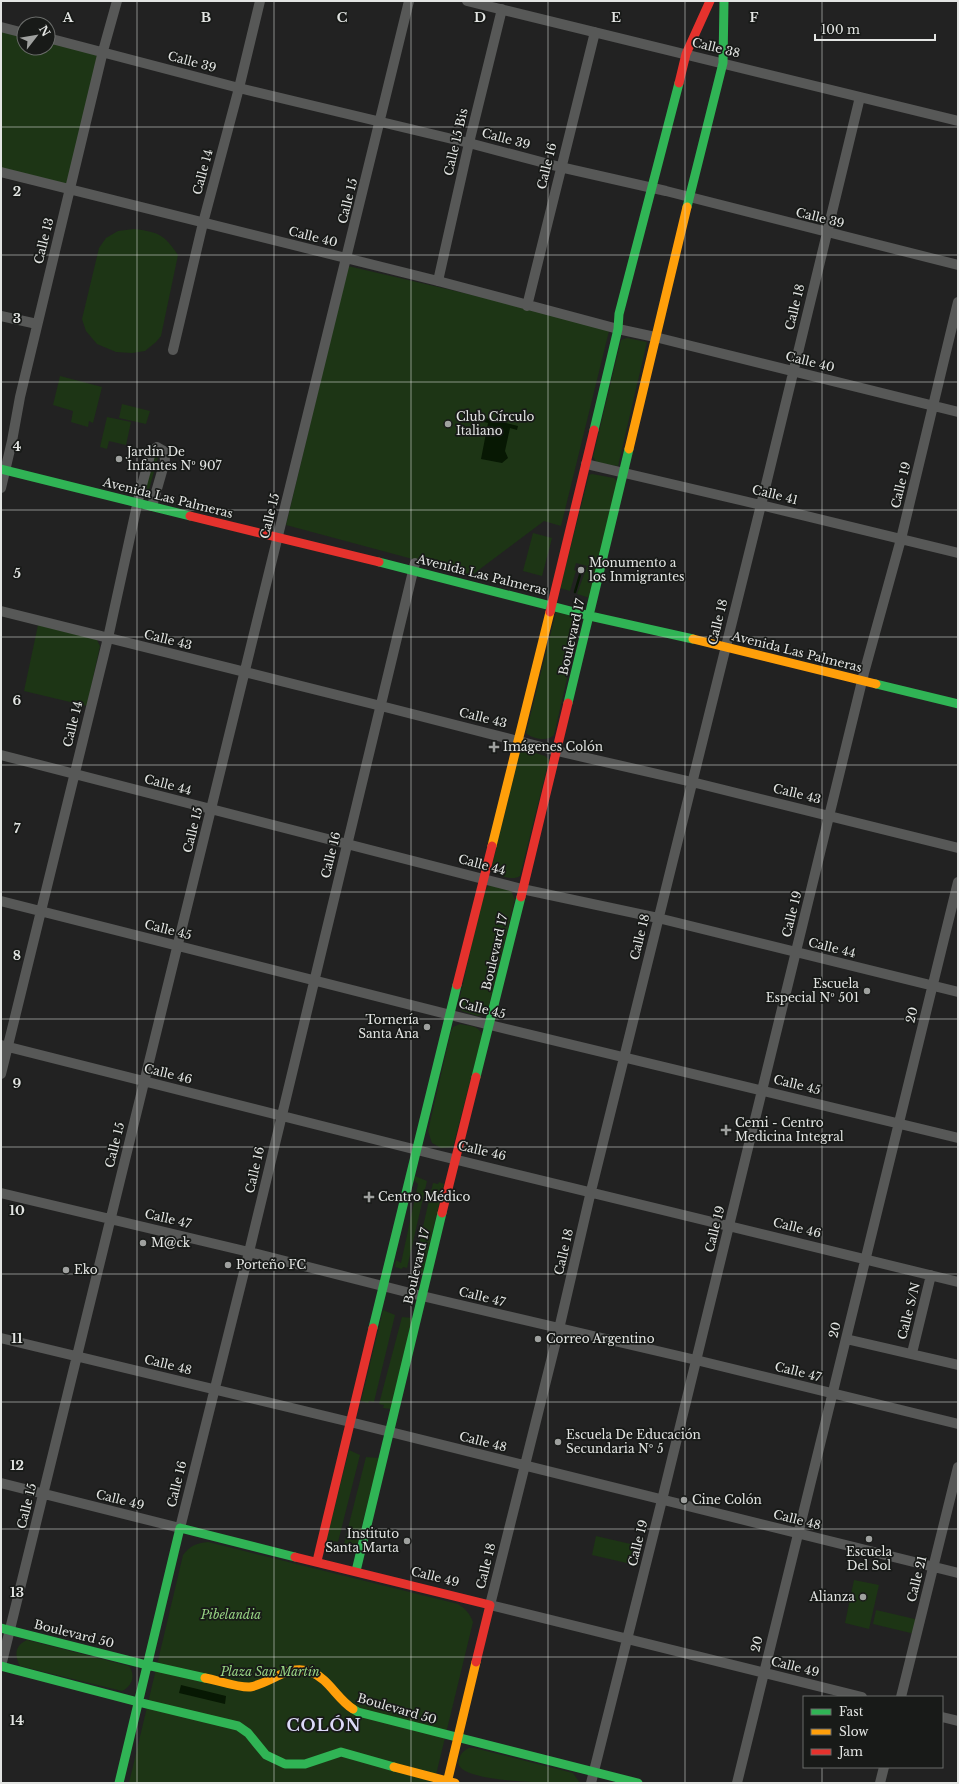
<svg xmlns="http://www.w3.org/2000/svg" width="959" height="1784" viewBox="0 0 959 1784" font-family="'Libre Baskerville',serif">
<rect width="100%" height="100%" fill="#222"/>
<path fill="#1d3515" d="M1 27 24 33V48H48V38L103 51 70 189 1 172Z
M134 229C158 232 164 234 178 255L161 336 156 342 145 351 132 353 116 352 97 344 86 331 82 319 99 248 106 238 118 231Z
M348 266 610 327 561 526 544 521 472 575 286 525Z
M627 338 647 342 618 466 597 463 593 457 621 340Z
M60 376 102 387 93 423 89 421 88 427 71 422 73 411 53 405Z
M122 404 150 411 146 424 119 418Z
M107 417 131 422 126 445 109 441 107 449 100 447Z
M153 452 159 454 148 493 143 492Z
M592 474 614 478 617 481 590 598 577 594 587 566 576 563 574 570 576 571 570 591 560 588 589 475Z
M533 533 552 538 542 576 523 571Z
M556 612 581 618 554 735C548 742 532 739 526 733Z
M38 625 95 639 97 640 100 646 87 706 24 691Z
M526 750 545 756 549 760 520 876C513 881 496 876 491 869L520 752Z
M489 885 511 891 515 899 487 1013 478 1016 462 1011 458 1006 483 893Z
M460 1024C469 1026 480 1025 482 1036L453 1147 441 1148 432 1143 428 1131 451 1031 453 1027Z
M415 1176 427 1181 407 1268 403 1267 402 1269 395 1267 396 1260 401 1263 418 1184 414 1180Z
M439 1182 444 1184 422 1275 413 1270 433 1183 438 1184Z
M383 1310 395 1315 374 1402 369 1401 368 1403 361 1401Z
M402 1317 413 1318 391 1409 383 1408 384 1405 379 1404Z
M349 1450 360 1455 338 1542 334 1541 333 1543 326 1541Z
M366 1457 379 1458 356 1549 348 1548 349 1545 344 1544Z
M596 1536 635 1545 631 1564 592 1555Z
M208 1542 458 1604C466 1609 470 1614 473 1622L434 1783H129L183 1555C190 1546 196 1543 208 1542Z
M854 1580 879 1585 869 1629 845 1623Z
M876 1610 919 1620 915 1634 873 1624Z
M27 1640 129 1666C136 1676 132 1686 122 1691L20 1666C14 1655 15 1645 27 1640Z
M469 1748H474L573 1773 580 1783C562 1783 448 1784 459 1759 461 1753 463 1751 469 1748Z"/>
<path fill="#071803" d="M481 417 518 426 517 430 510 428 505 451 508 458 502 463 481 459 488 423 480 421Z
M181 1685 226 1696 225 1704 179 1693Z"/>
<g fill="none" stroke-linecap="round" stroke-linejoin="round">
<path stroke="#071803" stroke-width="2.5" d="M575 592 580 575"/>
<path stroke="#575857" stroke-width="10" d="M467 1 958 121
M1 27 24 33
M48 38 239 88 469 143 560 167 666 191 958 265
M860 97 761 505 591 1191 559 1329 490 1605 862 1697
M1 172 438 281 618 329 655 337 958 412
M438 281 469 143 502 9
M527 306 595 32
M1 316 37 324
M173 350 203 223 239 88 260 1
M586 464 761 505 958 553
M1 488 12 441 20 397 103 51 117 1
M1 611 381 706 557 751 692 782 958 848
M1 755 522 889 658 918 958 992
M1 901 490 1025 958 1138
M1 1045 437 1155 958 1282
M1 1074 108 638 139 496 151 452 157 447 164 451 165 461 152 506
M1 1193 249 1252 422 1296 696 1360 958 1424
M1 1338 350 1422 958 1573
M846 1339 958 1365
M912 1353 931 1275
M1 1483 180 1528 249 1252 415 563
M1 1666 409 1
M901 1697 958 1467
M942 1717 958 1721
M591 1783 662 1500 864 673 901 539 958 302
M737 1783 958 882
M880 1783 884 1767"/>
<path stroke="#30b455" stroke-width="9" d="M687 207 723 63 724 1
M594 430 618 329 619 314 679 83
M1 469 190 516
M379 562 590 616 693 639
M876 684 958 704
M568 703 629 449
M476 1077 521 897
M373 1328 457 985
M356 1571 442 1213
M1 1628 147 1665 205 1678
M1 1666 138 1702 238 1726 248 1733 266 1755 285 1764H305L341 1752 394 1767
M353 1709 358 1712 638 1783
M119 1783 180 1528 295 1557"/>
<path stroke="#ff9f0a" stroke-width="9" d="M629 449 687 207
M693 639 876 684
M492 846 550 612
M205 1678C217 1680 239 1688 250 1687 272 1683 289 1663 311 1672 329 1679 337 1699 353 1709
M394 1767 455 1783
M447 1783 476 1662"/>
<path stroke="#e5322d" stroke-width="9" d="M679 83 686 54 710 1
M190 516 379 562
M550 612 594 430
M521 897 568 703
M457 985 492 846
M442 1213 476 1077
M295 1557 490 1605 476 1662
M317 1561 373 1328"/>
</g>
<path fill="none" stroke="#e3e5e3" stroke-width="1" stroke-opacity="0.55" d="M137 1V1783M274 1V1783M411 1V1783M548 1V1783M685 1V1783M822 1V1697M1 127H958M1 255H958M1 382H958M1 510H958M1 637H958M1 765H958M1 892H958M1 1019H958M1 1147H958M1 1274H958M1 1402H958M1 1529H958M1 1657H958M822 1767V1783"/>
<g fill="#9fa19f" stroke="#181a18" stroke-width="1.5">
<circle cx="448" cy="424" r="4"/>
<circle cx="119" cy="459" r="4"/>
<circle cx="581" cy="570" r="4"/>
<path d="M492 741h4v4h4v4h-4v4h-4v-4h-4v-4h4z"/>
<circle cx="867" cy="991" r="4"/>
<circle cx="427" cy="1027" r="4"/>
<path d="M724 1124h4v4h4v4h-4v4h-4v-4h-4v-4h4z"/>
<path d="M367 1191h4v4h4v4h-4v4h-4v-4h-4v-4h4z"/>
<circle cx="143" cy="1243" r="4"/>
<circle cx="228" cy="1265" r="4"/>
<circle cx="66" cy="1270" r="4"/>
<circle cx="538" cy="1339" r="4"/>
<circle cx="558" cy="1442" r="4"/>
<circle cx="684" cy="1500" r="4"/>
<circle cx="869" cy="1539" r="4"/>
<circle cx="407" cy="1541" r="4"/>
<circle cx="863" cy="1597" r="4"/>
</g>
<g text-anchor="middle" stroke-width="3.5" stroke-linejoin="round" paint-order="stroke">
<g font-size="12" fill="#e3e5e3" stroke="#181a18">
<text transform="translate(716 48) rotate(14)" y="4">Calle 38</text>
<text transform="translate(192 62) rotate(15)" y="4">Calle 39</text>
<text transform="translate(506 139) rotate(15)" y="4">Calle 39</text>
<text transform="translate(456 142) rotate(-77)" y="4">Calle 15 Bis</text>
<text transform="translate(547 166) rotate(-76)" y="4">Calle 16</text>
<text transform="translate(203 172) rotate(-75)" y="4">Calle 14</text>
<text transform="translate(348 201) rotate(-76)" y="4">Calle 15</text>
<text transform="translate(820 218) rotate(14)" y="4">Calle 39</text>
<text transform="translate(313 237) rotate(14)" y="4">Calle 40</text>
<text transform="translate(44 241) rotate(-76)" y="4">Calle 13</text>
<text transform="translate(795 307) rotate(-76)" y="4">Calle 18</text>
<text transform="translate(810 362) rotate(14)" y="4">Calle 40</text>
<text transform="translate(901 485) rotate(-76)" y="4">Calle 19</text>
<text transform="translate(775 495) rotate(14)" y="4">Calle 41</text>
<text transform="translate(168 498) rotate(14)" y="4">Avenida Las Palmeras</text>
<text transform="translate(270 516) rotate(-76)" y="4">Calle 15</text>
<text transform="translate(482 575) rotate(14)" y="4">Avenida Las Palmeras</text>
<text transform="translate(718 622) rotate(-76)" y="4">Calle 18</text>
<text transform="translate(572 637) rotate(-77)" y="4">Boulevard 17</text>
<text transform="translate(168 640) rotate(14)" y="4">Calle 43</text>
<text transform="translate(797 652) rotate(14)" y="4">Avenida Las Palmeras</text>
<text transform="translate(483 718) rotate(14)" y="4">Calle 43</text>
<text transform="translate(73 724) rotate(-76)" y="4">Calle 14</text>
<text transform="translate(168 785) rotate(15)" y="4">Calle 44</text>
<text transform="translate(797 794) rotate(14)" y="4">Calle 43</text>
<text transform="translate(193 830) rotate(-76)" y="4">Calle 15</text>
<text transform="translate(331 855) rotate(-76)" y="4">Calle 16</text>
<text transform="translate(482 865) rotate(15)" y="4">Calle 44</text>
<text transform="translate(792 914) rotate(-76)" y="4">Calle 19</text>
<text transform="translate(168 930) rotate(14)" y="4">Calle 45</text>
<text transform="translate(640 937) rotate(-76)" y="4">Calle 18</text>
<text transform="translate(832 948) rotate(14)" y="4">Calle 44</text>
<text transform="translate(495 952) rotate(-77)" y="4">Boulevard 17</text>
<text transform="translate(482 1009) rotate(14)" y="4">Calle 45</text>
<text transform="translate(912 1015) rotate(-76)" y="4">20</text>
<text transform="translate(168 1074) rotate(14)" y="4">Calle 46</text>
<text transform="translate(797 1085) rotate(14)" y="4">Calle 45</text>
<text transform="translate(115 1145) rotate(-76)" y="4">Calle 15</text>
<text transform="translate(482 1151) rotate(13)" y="4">Calle 46</text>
<text transform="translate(255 1170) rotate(-77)" y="4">Calle 16</text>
<text transform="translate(168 1219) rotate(13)" y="4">Calle 47</text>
<text transform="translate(797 1228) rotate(14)" y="4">Calle 46</text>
<text transform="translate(715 1229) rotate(-76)" y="4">Calle 19</text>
<text transform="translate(564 1252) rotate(-77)" y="4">Calle 18</text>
<text transform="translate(417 1266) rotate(-77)" y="4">Boulevard 17</text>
<text transform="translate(482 1297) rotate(14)" y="4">Calle 47</text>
<text transform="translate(909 1311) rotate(-76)" y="4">Calle S/N</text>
<text transform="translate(835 1330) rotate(-76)" y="4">20</text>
<text transform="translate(168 1365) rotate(14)" y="4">Calle 48</text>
<text transform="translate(798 1372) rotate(14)" y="4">Calle 47</text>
<text transform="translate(483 1442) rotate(14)" y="4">Calle 48</text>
<text transform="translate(177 1484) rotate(-76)" y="4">Calle 16</text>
<text transform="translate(120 1500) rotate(14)" y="4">Calle 49</text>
<text transform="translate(27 1506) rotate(-76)" y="4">Calle 15</text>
<text transform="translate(797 1520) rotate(14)" y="4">Calle 48</text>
<text transform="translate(638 1543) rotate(-76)" y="4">Calle 19</text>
<text transform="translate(486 1566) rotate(-76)" y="4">Calle 18</text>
<text transform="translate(435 1577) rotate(14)" y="4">Calle 49</text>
<text transform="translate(917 1579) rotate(-76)" y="4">Calle 21</text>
<text transform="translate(74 1634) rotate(14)" y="4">Boulevard 50</text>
<text transform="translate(757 1644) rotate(-76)" y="4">20</text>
<text transform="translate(795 1667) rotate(14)" y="4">Calle 49</text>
<text transform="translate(397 1709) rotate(16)" y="4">Boulevard 50</text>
</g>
<g font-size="12" fill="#e3e5e3" stroke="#181a18" text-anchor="start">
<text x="456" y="421">Club Círculo<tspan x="456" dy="14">Italiano</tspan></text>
<text x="127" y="456">Jardín De<tspan x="127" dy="14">Infantes Nº 907</tspan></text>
<text x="589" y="567">Monumento a<tspan x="589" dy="14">los Inmigrantes</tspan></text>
<text x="503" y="751">Imágenes Colón</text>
<text x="859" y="988" text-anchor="end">Escuela<tspan x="859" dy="14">Especial Nº 501</tspan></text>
<text x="419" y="1024" text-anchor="end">Tornería<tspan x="419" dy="14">Santa Ana</tspan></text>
<text x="735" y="1127">Cemi - Centro<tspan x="735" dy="14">Medicina Integral</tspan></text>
<text x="378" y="1201">Centro Médico</text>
<text x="151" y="1247">M@ck</text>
<text x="236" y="1269">Porteño FC</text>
<text x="74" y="1274">Eko</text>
<text x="546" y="1343">Correo Argentino</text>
<text x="566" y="1439">Escuela De Educación<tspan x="566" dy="14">Secundaria Nº 5</tspan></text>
<text x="692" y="1504">Cine Colón</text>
<text x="399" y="1538" text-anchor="end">Instituto<tspan x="399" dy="14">Santa Marta</tspan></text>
<text x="869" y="1556" text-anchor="middle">Escuela<tspan x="869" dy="14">Del Sol</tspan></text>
<text x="855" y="1601" text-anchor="end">Alianza</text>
</g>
<g font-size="12" font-style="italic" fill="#97d484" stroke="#181a18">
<text x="231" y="1619">Pibelandia</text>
<text x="270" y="1676">Plaza San Martín</text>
</g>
<g font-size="16" font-weight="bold" letter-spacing="1" fill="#dcdaf7" stroke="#181a18">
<text x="324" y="1731">COLÓN</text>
</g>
</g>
<g font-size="13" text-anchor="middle" font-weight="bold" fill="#e3e5e3" stroke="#181a18" stroke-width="3.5" stroke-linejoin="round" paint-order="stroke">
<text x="68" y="22">A</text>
<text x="206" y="22">B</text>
<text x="342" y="22">C</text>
<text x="480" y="22">D</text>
<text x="616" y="22">E</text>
<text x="754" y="22">F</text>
<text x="17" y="196">2</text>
<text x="17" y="323">3</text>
<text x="17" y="451">4</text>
<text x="17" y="578">5</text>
<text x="17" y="705">6</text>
<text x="17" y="833">7</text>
<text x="17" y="960">8</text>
<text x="17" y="1088">9</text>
<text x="17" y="1215">10</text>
<text x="17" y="1343">11</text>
<text x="17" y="1470">12</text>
<text x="17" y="1597">13</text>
<text x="17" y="1725">14</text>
</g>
<rect width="959" height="1784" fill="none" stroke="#e3e5e3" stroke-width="4"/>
<rect x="803" y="1696" width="140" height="72" fill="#181a18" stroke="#696b69"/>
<rect x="811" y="1709" width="20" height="6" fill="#30b455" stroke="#696b69"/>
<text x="839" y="1716" font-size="12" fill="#e3e5e3">Fast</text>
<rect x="811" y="1729" width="20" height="6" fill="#ff9f0a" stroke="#696b69"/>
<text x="839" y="1736" font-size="12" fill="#e3e5e3">Slow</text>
<rect x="811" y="1749" width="20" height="6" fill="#e5322d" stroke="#696b69"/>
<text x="839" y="1756" font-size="12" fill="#e3e5e3">Jam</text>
<g transform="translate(36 36) rotate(59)"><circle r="19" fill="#181a18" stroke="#696b69"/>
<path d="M0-3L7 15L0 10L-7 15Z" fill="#9fa19f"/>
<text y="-6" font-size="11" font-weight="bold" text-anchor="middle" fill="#e3e5e3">N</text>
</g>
<path d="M815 34v6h120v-6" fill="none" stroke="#e3e5e3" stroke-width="2"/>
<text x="821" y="34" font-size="12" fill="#e3e5e3" stroke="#181a18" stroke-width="3" paint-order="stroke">100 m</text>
</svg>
